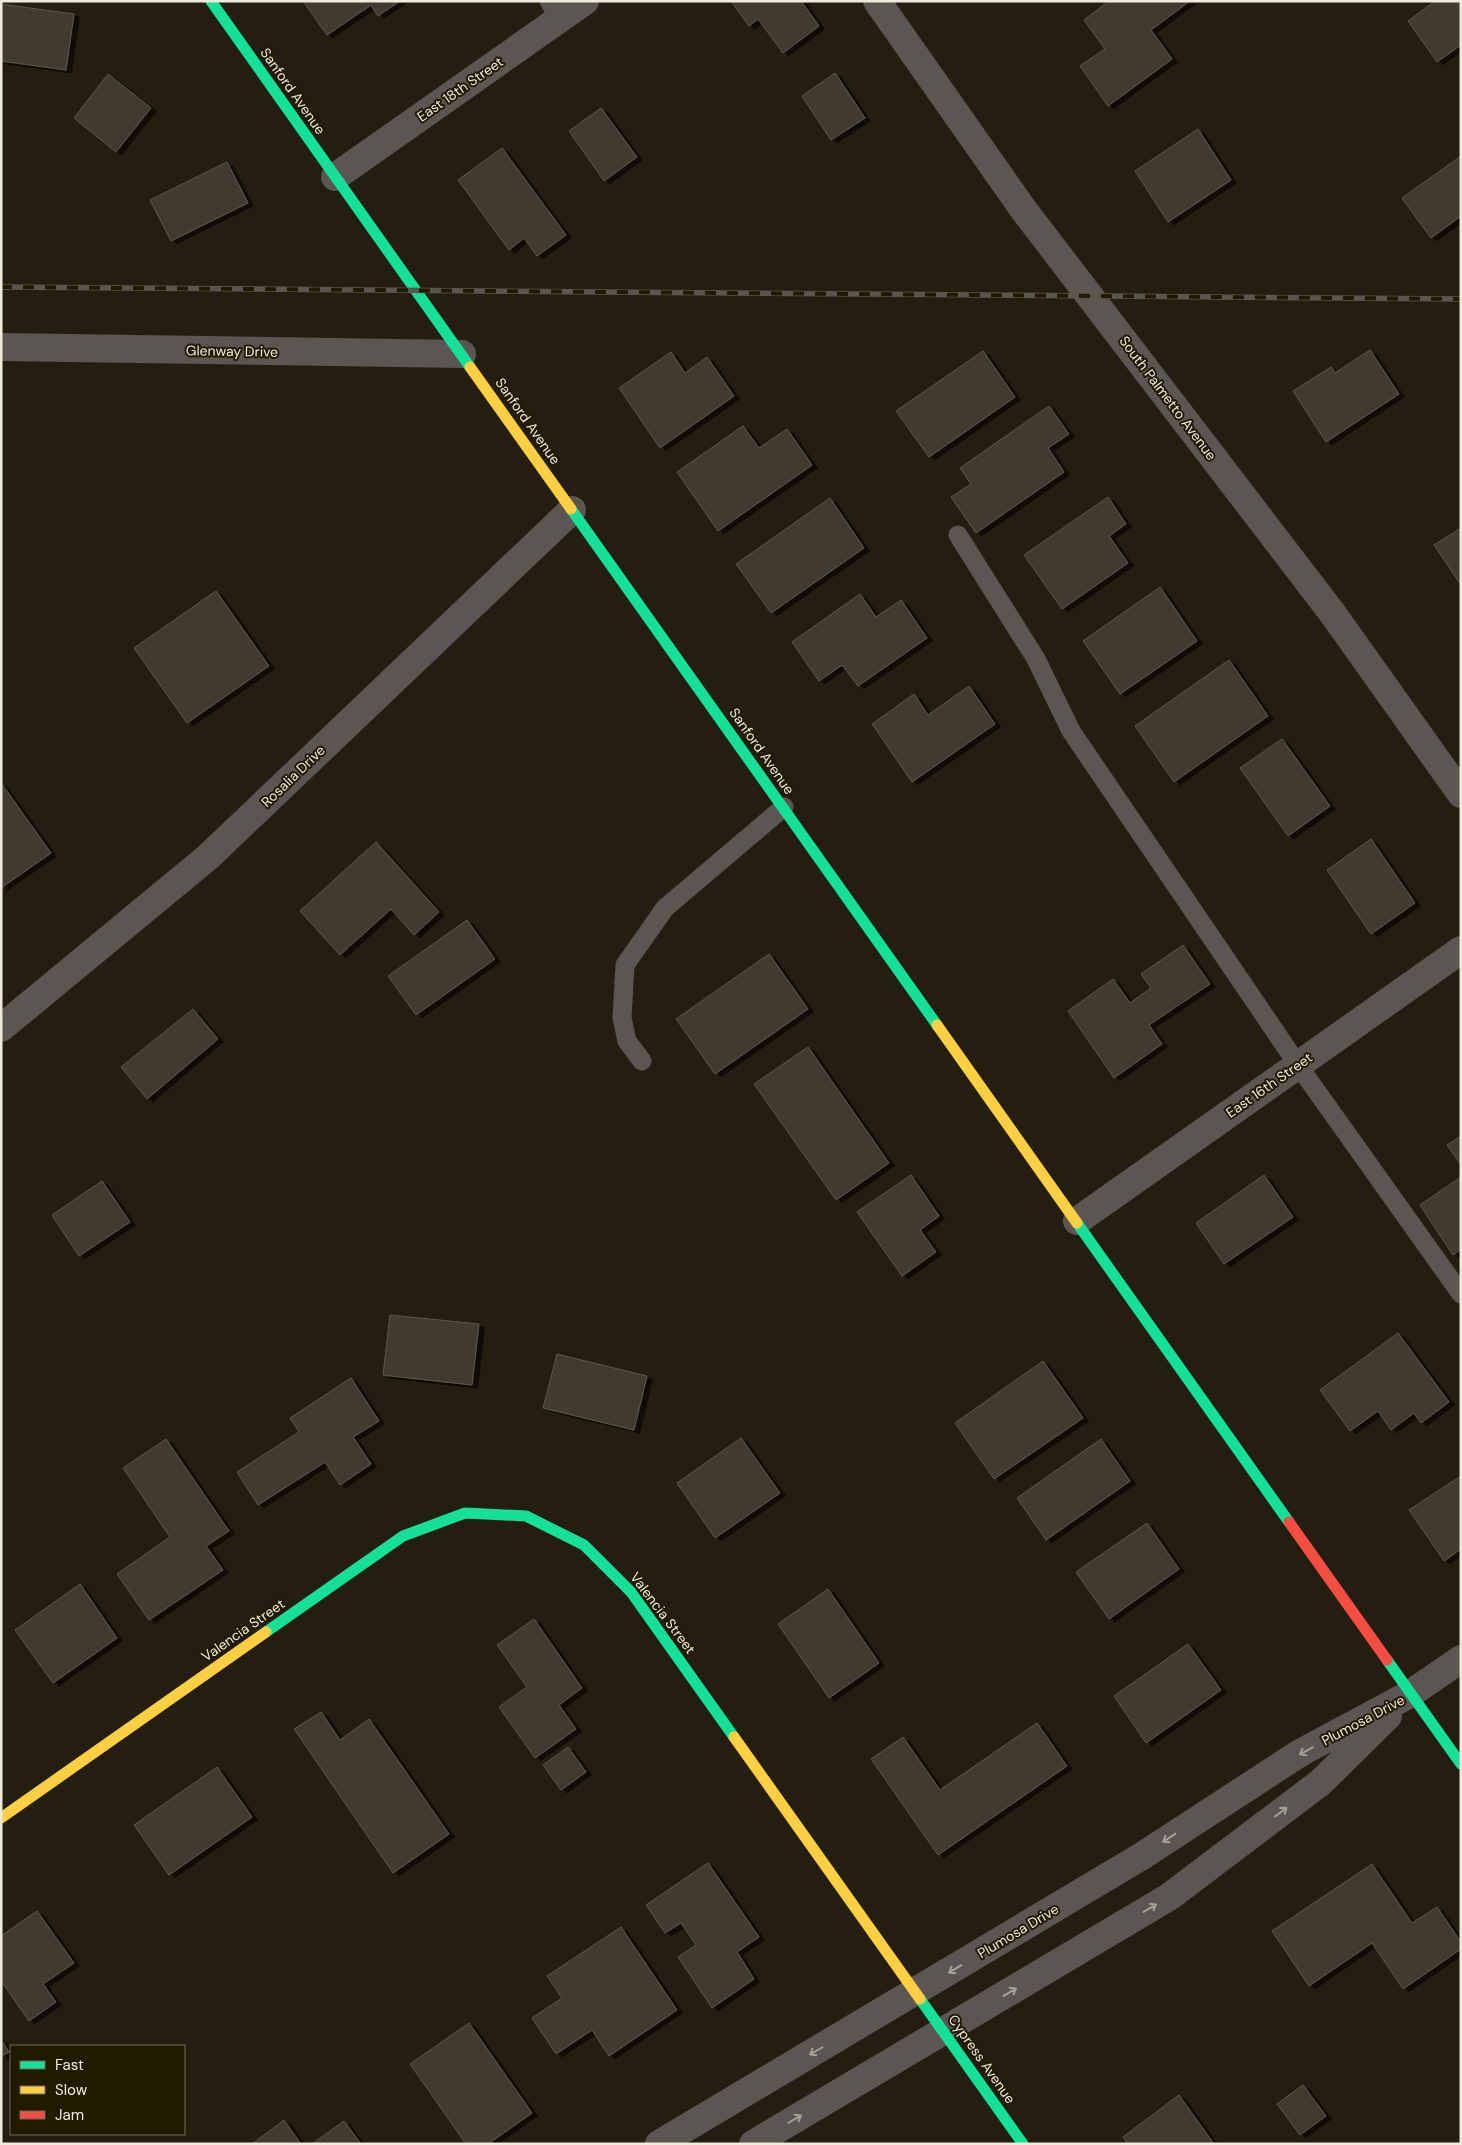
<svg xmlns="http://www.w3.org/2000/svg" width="1462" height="2145" viewBox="0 0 1462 2145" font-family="'DM Sans',sans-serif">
<defs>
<filter id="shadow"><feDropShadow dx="5.5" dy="3" stdDeviation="0" flood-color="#0009"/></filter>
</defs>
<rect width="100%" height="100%" fill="#231e0f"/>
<path fill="#3f3b2f" stroke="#5c584c" filter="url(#shadow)" d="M303 1H400L378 16 371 5 327 35Z
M731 1H801L819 26 783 53 758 19 749 26Z
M1109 1H1190L1151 30 1172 59 1108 106 1080 66 1105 49 1084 20Z
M1435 1H1461V45L1437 62 1408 21Z
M1 4 74 14 66 70 1 61Z
M835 73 865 118 831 140 802 96Z
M108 74 151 108 116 152 74 118Z
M601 108 637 157 604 181 569 131Z
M1198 129 1231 180 1168 222 1135 171Z
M502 148 566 235 537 256 524 238 509 250 458 180Z
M1461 156V216L1431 238 1402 198Z
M227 162 248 203 171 241 150 200Z
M1370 350 1399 394 1326 442 1293 391 1331 367 1335 373Z
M983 351 1015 397 929 457 896 411Z
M671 352 685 373 707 357 734 396 660 448 619 388Z
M1049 406 1069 434 1048 448 1064 472 976 533 951 497 971 484 960 468Z
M743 426 759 448 787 429 812 465 718 531 677 472Z
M1108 497 1126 524 1109 536 1128 563 1062 609 1024 555Z
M830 498 864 548 771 613 736 564Z
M1461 528V585L1434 545Z
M1160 587 1197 641 1120 694 1083 641Z
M216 591 269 666 187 723 134 648Z
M860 594 876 617 901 600 927 638 858 686 842 665 819 681 792 642Z
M1229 660 1268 716 1174 782 1135 726Z
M969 686 995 724 912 782 872 724 914 694 928 715Z
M1282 739 1330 806 1288 836 1240 768Z
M1 783 51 853 1 888Z
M1371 839 1415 903 1371 934 1327 870Z
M376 842 439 912 414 935 391 909 340 955 300 911Z
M467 920 495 959 416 1015 388 976Z
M1183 945 1210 984 1149 1025 1162 1044 1114 1078 1068 1011 1113 979 1130 1003 1151 988 1141 974Z
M769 954 808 1009 715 1074 676 1019Z
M193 1009 218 1039 147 1099 121 1067Z
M808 1047 889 1163 836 1200 754 1084Z
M1461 1136V1165L1447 1145Z
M911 1175 939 1216 920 1230 936 1252 902 1276 857 1212Z
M1264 1175 1293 1217 1224 1264 1196 1223Z
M1461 1177V1249L1453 1255 1420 1205Z
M102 1181 130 1222 79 1256 52 1215Z
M390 1315 479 1324 472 1385 383 1375Z
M1398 1333 1449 1402 1421 1423 1414 1413 1391 1430 1378 1411 1350 1431 1320 1390Z
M557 1354 647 1376 634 1430 543 1408Z
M1043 1361 1083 1418 994 1479 955 1423Z
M351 1378 379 1421 353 1437 371 1464 340 1485 325 1462 258 1505 237 1472 299 1432 290 1418Z
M741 1438 780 1493 715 1538 677 1483Z
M166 1439 229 1531 206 1546 223 1570 149 1620 117 1574 170 1537 123 1468Z
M1101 1439 1130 1481 1046 1540 1017 1498Z
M1461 1476V1549L1444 1561 1409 1510Z
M1147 1523 1179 1569 1109 1619 1076 1572Z
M80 1584 117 1638 53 1683 15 1630Z
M828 1589 879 1663 829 1698 778 1624Z
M534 1619 582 1688 559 1705 576 1729 535 1758 499 1707 527 1687 497 1645Z
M1188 1644 1221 1690 1146 1743 1114 1696Z
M321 1712 340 1740 369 1719 449 1834 393 1873 294 1729Z
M1037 1723 1067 1766 938 1855 871 1759 903 1737 940 1790Z
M568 1747 586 1772 561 1790 543 1765Z
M217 1767 252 1817 169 1875 134 1825Z
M708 1863 759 1937 737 1952 754 1979 712 2008 678 1957 696 1945 681 1923 665 1933 646 1905Z
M1372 1864 1412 1923 1437 1907 1461 1942V1949L1403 1989 1372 1943 1309 1986 1272 1931Z
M37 1911 74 1963 43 1984 56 2002 29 2021 1 1981V1936Z
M621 1927 677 2010 609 2056 592 2030 556 2054 532 2018 562 1998 547 1976Z
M469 2023 532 2113 488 2144H466L410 2064Z
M1 2040 9 2052 1 2056Z
M1303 2085 1326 2116 1300 2135 1277 2104Z
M1179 2095 1214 2144H1128L1123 2137Z
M284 2120 301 2144H252Z
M344 2121 361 2144H312Z"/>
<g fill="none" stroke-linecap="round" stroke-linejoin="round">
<path stroke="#5c5653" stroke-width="19" d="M549 1 560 19
M958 535 1036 659 1071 731 1298 1065 1461 1294
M642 1061 627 1041 622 1018 625 965 665 908 784 807"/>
<path stroke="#5c5653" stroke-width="28" d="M877 1 1023 209 1333 614 1461 794
M335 177 585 1
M1 347 462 354
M1 1028 208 857 572 510
M1077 1221 1461 950
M659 2144 1142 1856 1300 1753 1410 1694 1461 1659
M753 2144 1169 1897 1321 1782 1388 1716"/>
<path stroke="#16e098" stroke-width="11" d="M211 1 470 367
M571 509 937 1025
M1077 1223 1289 1522
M266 1632 403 1536 465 1513 526 1516 584 1545 631 1592 734 1737
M1387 1660 1461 1764
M920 1999 1023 2144"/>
<path stroke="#ffcf43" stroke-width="11" d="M470 367 571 509
M937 1025 1077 1223
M734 1737 920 1999
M1 1818 266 1632"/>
<path stroke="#f24e42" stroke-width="11" d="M1289 1522 1387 1660"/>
<defs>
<path id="rail" d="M1 287 1461 299"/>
</defs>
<use href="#rail" stroke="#5a554d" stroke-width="5.5"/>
<use href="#rail" stroke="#211900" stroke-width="4" stroke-dasharray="11" stroke-linecap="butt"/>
</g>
<defs><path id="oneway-shaft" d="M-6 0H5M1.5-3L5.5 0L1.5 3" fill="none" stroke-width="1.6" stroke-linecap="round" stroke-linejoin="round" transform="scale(1.25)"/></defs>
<g stroke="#a6a096">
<use href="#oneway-shaft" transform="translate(1306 1751) rotate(151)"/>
<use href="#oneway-shaft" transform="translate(1281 1812) rotate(-37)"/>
<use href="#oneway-shaft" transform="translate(1169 1838) rotate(147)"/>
<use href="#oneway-shaft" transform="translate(1150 1908) rotate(-31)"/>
<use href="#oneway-shaft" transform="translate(955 1969) rotate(149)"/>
<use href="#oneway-shaft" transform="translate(1010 1992) rotate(-31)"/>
<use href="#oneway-shaft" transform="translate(816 2051) rotate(150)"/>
<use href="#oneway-shaft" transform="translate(795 2119) rotate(-30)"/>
</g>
<g text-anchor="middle" stroke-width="4" stroke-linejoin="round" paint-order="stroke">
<g font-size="14" fill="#efebda" stroke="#211900">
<text transform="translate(460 89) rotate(-35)" y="5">East 18th Street</text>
<text transform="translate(293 91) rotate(55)" y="5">Sanford Avenue</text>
<text transform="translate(232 351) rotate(1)" y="5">Glenway Drive</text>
<text transform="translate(1168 398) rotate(53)" y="5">South Palmetto Avenue</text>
<text transform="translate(528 421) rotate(55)" y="5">Sanford Avenue</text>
<text transform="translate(762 751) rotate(55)" y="5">Sanford Avenue</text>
<text transform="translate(293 776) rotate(-44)" y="5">Rosalia Drive</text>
<text transform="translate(1269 1085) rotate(-35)" y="5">East 16th Street</text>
<text transform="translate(663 1613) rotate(53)" y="5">Valencia Street</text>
<text transform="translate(243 1630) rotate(-35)" y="5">Valencia Street</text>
<text transform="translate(1363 1720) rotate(-28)" y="5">Plumosa Drive</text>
<text transform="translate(1018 1931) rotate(-31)" y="5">Plumosa Drive</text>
<text transform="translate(982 2059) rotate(55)" y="5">Cypress Avenue</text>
</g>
</g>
<rect width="1462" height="2145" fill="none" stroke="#efebda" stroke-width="5"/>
<rect x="10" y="2045" width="175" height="90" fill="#211900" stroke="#736d57"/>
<rect x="20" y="2061" width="25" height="8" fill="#16e098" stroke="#736d57"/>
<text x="55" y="2070" font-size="15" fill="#efebda">Fast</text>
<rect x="20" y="2086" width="25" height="8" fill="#ffcf43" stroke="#736d57"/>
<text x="55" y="2095" font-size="15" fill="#efebda">Slow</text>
<rect x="20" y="2111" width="25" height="8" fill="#f24e42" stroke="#736d57"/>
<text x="55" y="2120" font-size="15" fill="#efebda">Jam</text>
</svg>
